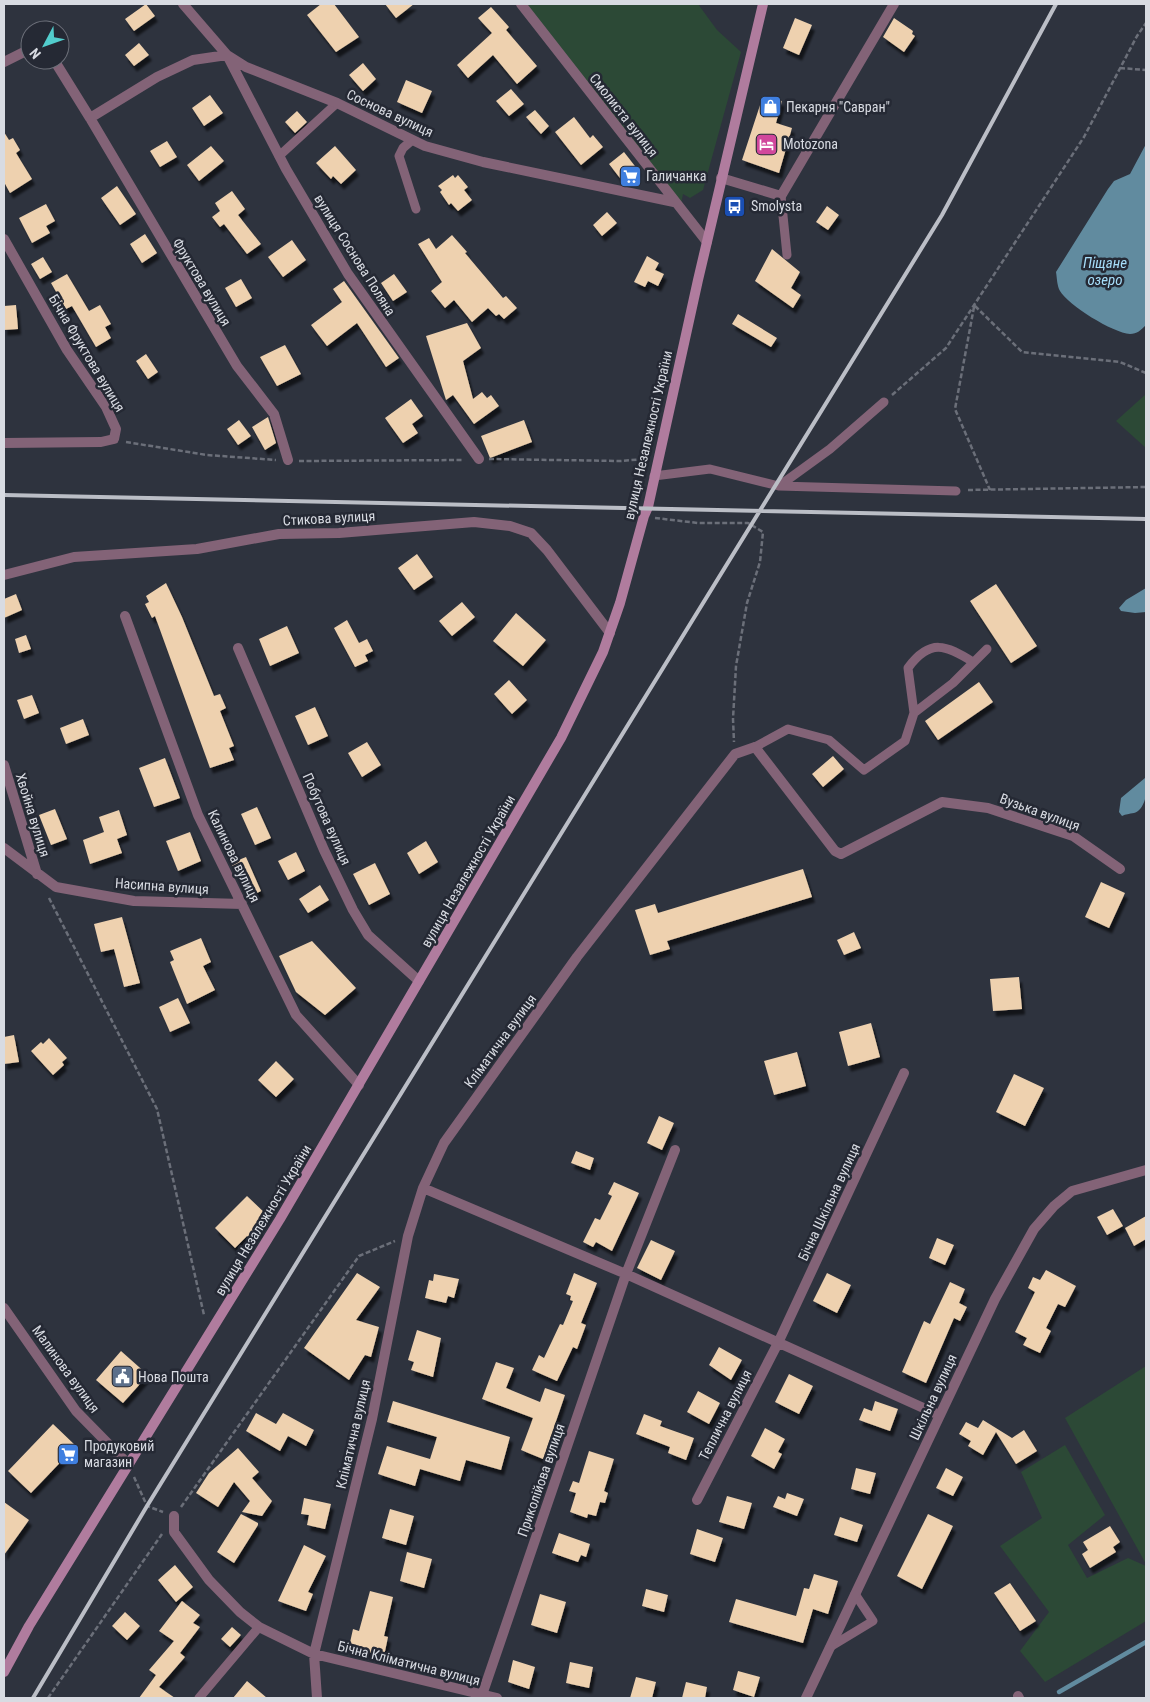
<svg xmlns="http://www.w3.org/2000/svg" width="1150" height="1702" viewBox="0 0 1150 1702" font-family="'Roboto Condensed',sans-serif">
<defs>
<filter id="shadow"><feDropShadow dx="3" dy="5.5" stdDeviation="1" flood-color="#0009"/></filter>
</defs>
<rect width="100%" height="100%" fill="#2e333e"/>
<path fill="#2c4936" d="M523 4H698L717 30 741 52 703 190 690 198 683 194 680 209Z
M1146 394V448L1116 421Z
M1146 1366V1564L1065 1418Z
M1065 1445 1105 1515 1068 1545 1087 1578 1128 1558 1146 1566V1621L1045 1682 1020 1651 1049 1612 1000 1546 1042 1518 1021 1472Z"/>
<path fill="#618b9f" d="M1146 144V325C1141 330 1137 334 1130 334 1113 333 1068 305 1060 291 1057 286 1057 278 1056 272L1108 189 1114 181 1130 174Z
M1146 588V612L1135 613 1121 611 1119 608 1126 600Z
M1145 778C1149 786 1146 810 1134 813 1129 814 1126 814 1122 816L1119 812 1121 798Z"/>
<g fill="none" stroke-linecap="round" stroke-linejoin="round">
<path stroke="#618b9f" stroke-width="4.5" d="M1059 1692 1146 1642"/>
</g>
<path fill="#eed1af" filter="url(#shadow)" d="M146 4 155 16 134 31 125 19Z
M321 4H334L359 37 336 52 307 15Z
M385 4H414L396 18Z
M491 7 509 27 506 30 537 66 517 84 493 55 468 78 457 65 492 33 478 18Z
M795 18 812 25 799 55 783 48Z
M894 18 913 31 912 34 915 36 904 52 883 37Z
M139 43 149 55 134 66 125 55Z
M363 63 376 79 363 91 349 75Z
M406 80 432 91 422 113 397 102Z
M511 89 524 104 509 116 496 101Z
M210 95 223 113 204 126 192 108Z
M763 96 782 101 776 123 792 128 779 173 742 160Z
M535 110 549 126 541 134 526 117Z
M297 111 307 122 295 133 285 122Z
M574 117 590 138 593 135 603 147 581 165 555 132Z
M4 132 9 140 13 138 20 150 16 153 32 179 10 193 4 182Z
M167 141 177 157 160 167 150 151Z
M211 146 224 161 199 181 187 165Z
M335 146 356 170 341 184 333 176 331 179 316 163Z
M624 152 638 170 623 182 609 164Z
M453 175 455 178 458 175 468 187 464 190 472 200 458 211 451 203 449 205 440 192 442 190 438 186Z
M117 186 136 214 120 225 101 198Z
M232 191 245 209 238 215 261 244 247 254 224 224 220 227 212 217 220 211 215 203Z
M46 204 55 221 46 226 50 233 32 243 19 218Z
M827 206 839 215 828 230 816 222Z
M607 212 617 223 602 236 593 225Z
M145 234 157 253 142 263 130 244Z
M452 235 467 252 465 253 503 298 506 296 517 308 504 319 499 314 496 316 488 308 472 322 454 300 445 308 431 291 442 282 418 244 429 238 436 249Z
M292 240 306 260 283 277 268 257Z
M772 249 800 272 791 288 801 295 793 308 755 281Z
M647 256 659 263 655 270 664 274 658 286 648 281 645 287 634 282Z
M43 257 52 272 40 279 31 264Z
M67 274 89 311 100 305 111 324 105 327 111 338 96 347 72 306 66 309 51 283Z
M394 274 407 292 393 301 381 283Z
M241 279 252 298 236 307 225 288Z
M344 281 399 358 386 367 357 323 327 346 311 325 342 302 333 289Z
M16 305 18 329 4 330V306Z
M738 314 777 338 771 347 732 324Z
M467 323 481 348 463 361 473 399 482 392 487 398 491 395 499 406 474 424 453 395 446 400 426 336Z
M285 345 301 374 277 386 260 357Z
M146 354 158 372 148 379 136 361Z
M411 399 423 416 412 424 418 433 403 443 385 418Z
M268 417 276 443 265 450 252 427Z
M239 420 251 436 238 445 227 429Z
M524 420 532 442 490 458 481 436Z
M417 554 433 577 414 590 398 568Z
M166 583 182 617 214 696 220 694 226 708 220 711 234 746 229 748 234 760 210 768 155 616 152 618 145 604 149 602 146 596Z
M996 584 1037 646 1011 663 970 601Z
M16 594 22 610 4 618V599Z
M462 602 475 617 452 636 439 621Z
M516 613 546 640 523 666 493 641Z
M347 620 359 643 367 639 373 651 365 655 368 661 355 667 334 628Z
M287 626 299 653 270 666 259 639Z
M26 635 31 649 19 653 15 639Z
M509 680 527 700 512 714 494 694Z
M979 682 993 702 938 740 925 721Z
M32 695 39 713 24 719 17 700Z
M315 707 328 736 308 745 295 716Z
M83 719 89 735 66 744 60 728Z
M367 742 381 765 362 777 348 753Z
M833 756 844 769 823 787 812 774Z
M165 758 180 798 154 807 139 768Z
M257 807 271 838 255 845 241 814Z
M55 809 67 839 51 845 39 815Z
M119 810 127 835 117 839 122 853 90 864 83 840 104 832 99 817Z
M190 832 201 861 178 871 166 841Z
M426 841 438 862 419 874 407 853Z
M296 852 305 871 288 880 278 861Z
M246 857 261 891 247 898 231 863Z
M375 863 390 894 369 905 353 874Z
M803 869 812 897 667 941 670 949 650 955 635 910 655 904 658 913Z
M1101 882 1125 893 1109 928 1085 917Z
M320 885 329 900 308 913 299 899Z
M122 917 140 983 124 987 114 949 101 952 94 924Z
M854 932 861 948 844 955 837 940Z
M201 938 211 962 203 966 215 990 187 1004 170 962 174 960 170 951Z
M312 941 356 988 325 1015 296 992 279 956Z
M1019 977 1022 1009 993 1011 990 979Z
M178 998 190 1023 170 1032 159 1007Z
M871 1023 880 1057 848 1066 839 1032Z
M14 1035 19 1062 4 1064V1037Z
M49 1038 67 1058 62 1062 64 1065 53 1075 31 1051 41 1042 43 1044Z
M797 1052 806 1086 774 1095 764 1061Z
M276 1061 294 1079 276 1097 258 1080Z
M1014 1074 1044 1088 1025 1126 996 1112Z
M659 1116 674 1123 662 1150 647 1143Z
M576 1151 594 1158 590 1170 571 1163Z
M614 1182 639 1193 612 1251 596 1242 593 1247 583 1242 595 1218 600 1220 612 1196 608 1194Z
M247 1196 267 1215 256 1226 260 1230 250 1240 247 1236 235 1248 215 1228Z
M1113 1209 1123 1226 1107 1235 1097 1217Z
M1146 1216V1239L1134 1246 1125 1228Z
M937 1238 954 1245 945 1265 929 1258Z
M651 1240 675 1251 661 1280 637 1268Z
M1046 1270 1076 1286 1065 1307 1058 1304 1046 1328 1051 1331 1040 1353 1023 1345 1027 1338 1015 1332 1035 1292 1028 1288 1033 1277 1040 1280Z
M357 1273 380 1287 356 1320 379 1327 371 1357 365 1355 349 1380 304 1348Z
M574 1273 597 1283 581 1323 586 1325 577 1349 573 1347 557 1381 532 1370 539 1355 544 1358 560 1324 563 1325 573 1301 570 1300 571 1296 566 1294Z
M827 1273 851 1285 837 1313 813 1301Z
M434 1274 459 1279 454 1298 448 1296 446 1303 425 1298 429 1280 433 1281Z
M950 1282 965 1289 959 1303 967 1307 960 1321 954 1318 926 1383 902 1372 924 1321 930 1324Z
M417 1330 441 1338 433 1377 411 1370 414 1362 408 1360Z
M719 1347 742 1360 731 1380 709 1365Z
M121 1351 148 1375 123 1403 96 1380Z
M496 1362 514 1368 506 1388 540 1402 545 1388 565 1395 543 1459 521 1450 533 1418 482 1399Z
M789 1374 813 1386 799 1414 775 1402Z
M698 1391 720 1403 709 1424 687 1412Z
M393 1401 510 1437 501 1470 466 1460 460 1481 420 1469 415 1486 378 1474 387 1446 430 1459 437 1437 387 1422Z
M875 1401 898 1409 890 1431 859 1420 864 1408 872 1411Z
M256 1413 276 1424 283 1413 314 1430 306 1446 288 1436 280 1451 246 1431Z
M644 1414 662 1421 660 1426 694 1438 686 1460 668 1453 670 1447 636 1434Z
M983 1420 1012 1438 1024 1430 1037 1451 1016 1464 996 1432 983 1455 968 1446 971 1441 959 1434 966 1422 978 1428Z
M53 1424 76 1446 31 1493 8 1471Z
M765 1428 785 1439 778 1452 782 1454 774 1469 751 1456Z
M238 1448 259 1472 252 1478 272 1501 262 1516 242 1512 250 1501 234 1482 218 1507 196 1493 209 1473Z
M589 1451 614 1459 604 1491 608 1493 605 1503 600 1502 596 1516 588 1514 587 1518 570 1512 576 1493 569 1491 573 1481 579 1483Z
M856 1468 876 1473 870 1494 851 1489Z
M946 1468 963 1477 953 1496 936 1488Z
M787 1493 804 1499 797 1516 773 1507 778 1496 785 1499Z
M727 1496 752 1503 744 1529 719 1522Z
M304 1498 331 1504 325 1529 307 1525 309 1515 301 1514Z
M4 1502 29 1520 4 1555Z
M390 1509 414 1516 406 1545 382 1538Z
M241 1514 258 1523V1525L234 1563 217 1552Z
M928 1514 953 1526 922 1589 897 1576Z
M840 1517 863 1525 857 1542 834 1535Z
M1110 1526 1120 1542 1113 1547 1116 1552 1090 1568 1082 1554 1088 1550 1083 1542Z
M697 1529 723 1538 715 1562 690 1554Z
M559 1533 590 1544 586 1557 581 1555 578 1562 552 1553Z
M304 1545 326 1556 308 1592 313 1594 306 1611 278 1601Z
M407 1552 432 1559 424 1588 400 1581Z
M175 1565 193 1587 176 1602 158 1580Z
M814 1574 838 1581 828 1614 813 1609 803 1643 729 1622 736 1599 796 1616 804 1588 809 1589Z
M1010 1583 1036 1621 1020 1631 994 1593Z
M646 1589 668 1595 664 1612 642 1606Z
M370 1591 393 1597 384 1636 388 1637 384 1656 349 1647 353 1629 359 1631Z
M540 1594 566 1602 557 1633 531 1625Z
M182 1601 200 1615 193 1623 200 1627 180 1653 185 1657 159 1687 175 1698H139L156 1675 149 1670 174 1641 159 1631Z
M125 1612 140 1626 127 1640 112 1626Z
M232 1627 241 1635 230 1647 221 1639Z
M513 1660 535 1667 529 1689 508 1682Z
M570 1662 593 1667 589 1688 566 1683Z
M738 1671 760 1677 754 1697 733 1690Z
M636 1677 656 1682 652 1698H630Z
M247 1681 267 1698H233Z
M686 1682 707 1687 705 1698H682Z"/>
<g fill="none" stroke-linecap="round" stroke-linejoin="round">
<path stroke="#6b6f79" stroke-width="2.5" stroke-dasharray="5 2.5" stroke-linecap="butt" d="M1120 68 1146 70
M975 306 1022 352 1120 362 1146 373
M974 307 955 409 990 490
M892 395 946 348 1084 137 1137 36 1146 23
M126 442 207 455 276 460
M489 459 620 461 646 459
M299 461 464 460
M968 490 1146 487
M655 518 698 523H748L763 532 760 562 747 603 736 666 733 719 734 742
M49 898 157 1109 204 1315
M134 1477 147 1506 163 1512
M181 1507 359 1256 395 1241
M48 1698 162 1534"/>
<path stroke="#836377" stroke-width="9" d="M411 141 403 148 399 156 416 209
M279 156 337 103
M781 196 787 255
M654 476 710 469 779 486 956 491
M779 486 830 449 884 402
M914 713 908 668C930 638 946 645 973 662
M755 747 788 729 829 740 864 770 905 741 914 713 953 683 987 649
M830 1647 873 1621 855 1594
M199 1698 259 1627"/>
<path stroke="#836377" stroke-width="10" d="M183 4 227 55 246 67 337 103 425 146 483 162 674 202
M521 4 707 242
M54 60 90 118 157 77 193 60 227 55 286 169 348 274 479 459
M4 62 30 49
M90 118 237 366 274 414 288 460
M721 178 781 196 894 4
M4 239 67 350 106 407 116 429 114 439 101 442 4 443
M4 575 74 557 197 549 279 534 339 533 474 522 510 526 531 533 547 550 610 633
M125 616 198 815 296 1015 359 1085
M238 648 324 850 353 910 368 935 419 981
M4 765 37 874
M4 848 56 887 134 901 242 904
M423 1188 626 1274 939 1415
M4 1308 76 1411 129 1465
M697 1500 778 1343 904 1073
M174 1516V1532L209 1580 240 1612 259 1627 314 1654 497 1698
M1018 1696 1019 1698
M317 1698 314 1654 372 1419 408 1236 423 1188 444 1143 577 957 735 754 755 747 835 851 841 854 942 802 988 808 1073 836 1120 869
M481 1698 626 1274 675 1150
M806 1698 995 1299 1034 1229 1054 1206 1072 1191 1146 1170"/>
<path stroke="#b07c9e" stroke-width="10" d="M4 1672 29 1626 280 1219 561 738 603 652 620 603 644 516 648 507 698 280 763 4"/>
<path stroke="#bbbec6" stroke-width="4" d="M4 495 1146 519
M33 1698 147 1506 942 215 1056 4"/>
</g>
<defs>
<symbol id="shop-square" viewBox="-11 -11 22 22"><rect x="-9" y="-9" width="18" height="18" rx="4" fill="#3f7fe0" stroke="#252934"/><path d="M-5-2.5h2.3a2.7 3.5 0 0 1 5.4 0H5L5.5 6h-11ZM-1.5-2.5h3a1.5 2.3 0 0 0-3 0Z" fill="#fff"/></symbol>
<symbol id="hotel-square" viewBox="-11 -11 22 22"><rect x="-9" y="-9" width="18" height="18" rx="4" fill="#d1479c" stroke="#252934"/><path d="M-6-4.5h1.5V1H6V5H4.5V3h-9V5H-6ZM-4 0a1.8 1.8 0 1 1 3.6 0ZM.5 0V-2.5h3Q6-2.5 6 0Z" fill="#fff"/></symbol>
<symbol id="supermarket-square" viewBox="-11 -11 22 22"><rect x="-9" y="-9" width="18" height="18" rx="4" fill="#3f7fe0" stroke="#252934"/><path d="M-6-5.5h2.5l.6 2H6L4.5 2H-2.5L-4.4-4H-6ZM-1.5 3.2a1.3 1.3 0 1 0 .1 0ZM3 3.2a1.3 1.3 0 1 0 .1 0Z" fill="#fff"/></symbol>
<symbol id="bus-square" viewBox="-11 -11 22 22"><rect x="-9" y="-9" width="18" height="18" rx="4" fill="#1a4fb4" stroke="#252934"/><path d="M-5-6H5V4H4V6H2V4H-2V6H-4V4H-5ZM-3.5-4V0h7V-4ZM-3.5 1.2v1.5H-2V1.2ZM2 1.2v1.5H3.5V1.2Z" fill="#fff"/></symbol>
<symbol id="civic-square" viewBox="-11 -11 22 22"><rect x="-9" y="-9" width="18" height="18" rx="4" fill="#5c6f8a" stroke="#252934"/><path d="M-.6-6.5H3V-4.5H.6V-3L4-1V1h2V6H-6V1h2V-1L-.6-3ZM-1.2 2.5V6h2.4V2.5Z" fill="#fff"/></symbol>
</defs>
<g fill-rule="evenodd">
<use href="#shop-square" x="758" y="94" width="25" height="25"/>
<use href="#hotel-square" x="754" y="132" width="25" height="25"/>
<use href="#supermarket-square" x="618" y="164" width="25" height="25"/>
<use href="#bus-square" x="722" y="194" width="25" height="25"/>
<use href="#civic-square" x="110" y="1364" width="25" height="25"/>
<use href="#supermarket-square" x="56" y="1442" width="25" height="25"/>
</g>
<g text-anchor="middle" stroke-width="5" stroke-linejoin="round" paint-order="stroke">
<g font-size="14" fill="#d8dbe2" stroke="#252934" text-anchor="start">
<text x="786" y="112">Пекарня "Савран"</text>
<text x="783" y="149">Motozona</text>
<text x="646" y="181">Галичанка</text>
<text x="751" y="211">Smolysta</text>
<text x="138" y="1382">Нова Пошта</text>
<text x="84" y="1451">Продуковий<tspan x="84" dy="16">магазин</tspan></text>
</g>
<g font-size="14" fill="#d8dbe2" stroke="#252934">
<text transform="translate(390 113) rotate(25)" y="5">Соснова вулиця</text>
<text transform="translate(624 115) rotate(52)" y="5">Смолиста вулиця</text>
<text transform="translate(355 255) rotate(58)" y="5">вулиця Соснова Поляна</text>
<text transform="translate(202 282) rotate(59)" y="5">Фруктова вулиця</text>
<text transform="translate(87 353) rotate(59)" y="5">Бічна Фруктова вулиця</text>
<text transform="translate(648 435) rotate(-77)" y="5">вулиця Незалежності України</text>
<text transform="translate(329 518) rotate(-3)" y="5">Стикова вулиця</text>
<text transform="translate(1040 812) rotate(20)" y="5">Вузька вулиця</text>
<text transform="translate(33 815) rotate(73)" y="5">Хвойна вулиця</text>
<text transform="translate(327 819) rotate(66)" y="5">Побутова вулиця</text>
<text transform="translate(234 856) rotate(64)" y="5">Калинова вулиця</text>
<text transform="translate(468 871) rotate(-60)" y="5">вулиця Незалежності України</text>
<text transform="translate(162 886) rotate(4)" y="5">Насипна вулиця</text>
<text transform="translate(500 1041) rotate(-54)" y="5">Кліматична вулиця</text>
<text transform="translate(829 1202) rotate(-65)" y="5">Бічна Шкільна вулиця</text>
<text transform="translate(263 1220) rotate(-59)" y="5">вулиця Незалежності України</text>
<text transform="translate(66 1369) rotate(54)" y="5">Малинова вулиця</text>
<text transform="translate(933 1397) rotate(-65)" y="5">Шкільна вулиця</text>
<text transform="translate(725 1415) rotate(-63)" y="5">Теплична вулиця</text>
<text transform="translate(353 1434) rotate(-77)" y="5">Кліматична вулиця</text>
<text transform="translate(541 1480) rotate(-71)" y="5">Приколійова вулиця</text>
<text transform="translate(409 1663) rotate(14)" y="5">Бічна Кліматична вулиця</text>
</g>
<g font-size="15" font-style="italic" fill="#a6ddf9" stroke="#252934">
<text x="1105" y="268">Піщане<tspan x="1105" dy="17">озеро</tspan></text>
</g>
</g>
<rect width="1150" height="1702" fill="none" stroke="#d8dbe2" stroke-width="10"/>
<g transform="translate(45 45) rotate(229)"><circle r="24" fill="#252934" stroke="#6d707a"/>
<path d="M0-4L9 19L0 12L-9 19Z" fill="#52cdcd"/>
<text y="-8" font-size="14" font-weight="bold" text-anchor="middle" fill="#d8dbe2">N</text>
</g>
</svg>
